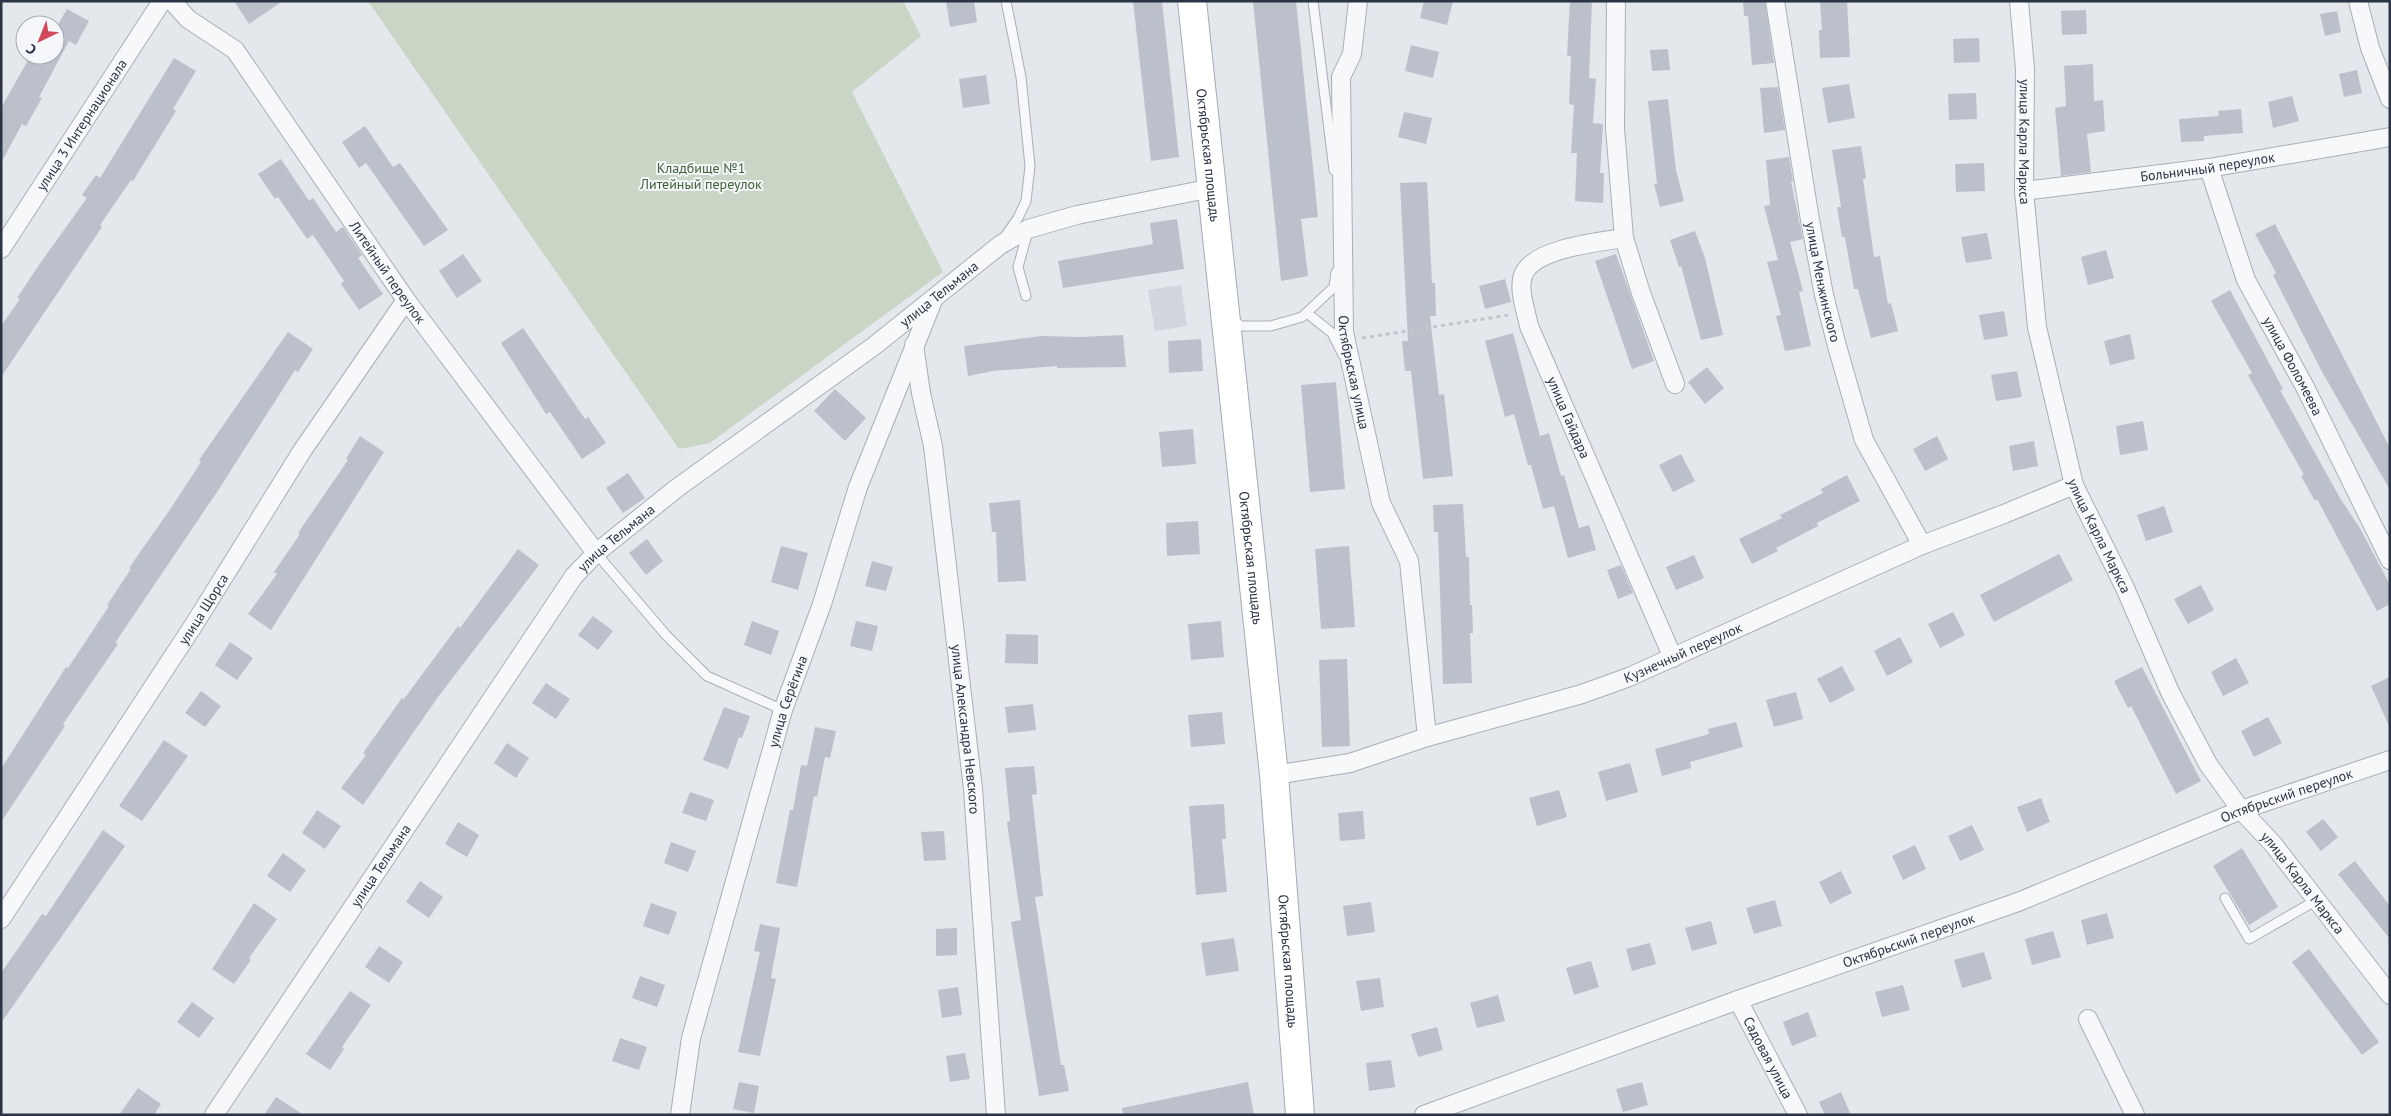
<svg xmlns="http://www.w3.org/2000/svg" width="2391" height="1116" viewBox="0 0 2391 1116" font-family="'PT Sans',sans-serif">
<rect width="100%" height="100%" fill="#e4e7ec"/>
<path fill="#d2d6de" d="M1181 285 1187 326 1155 331 1148 290Z"/>
<path fill="#c9d6c5" d="M368 1H903L921 36 852 92 943 272 710 443 679 449Z"/>
<path fill="#bbc0ca" d="M234 1H283L249 24Z
M946 1H974L977 22 950 27Z
M1133 1H1162L1179 157 1151 161Z
M1253 1H1296L1318 217 1301 219 1308 276 1281 281Z
M1424 1H1453L1447 25 1420 18Z
M1570 1H1592L1589 78 1596 79 1593 123 1603 124 1600 173H1604L1603 203 1575 201 1577 153H1571L1574 105 1569 104 1571 56H1567Z
M1743 1H1765L1774 63 1752 65 1748 16H1744Z
M1820 1H1847L1850 57 1820 58 1819 30H1822Z
M67 9 89 21 76 45 69 41 39 97 42 98 26 126 22 124 1 163V108L31 55H55V30Z
M2086 10 2087 34 2062 35 2061 11Z
M2337 11 2341 32 2325 36 2320 14Z
M1979 38 1980 62 1954 63 1953 39Z
M1411 45 1439 52 1433 78 1405 71Z
M1668 49 1670 70 1652 71 1650 50Z
M174 58 196 71 173 109 176 111 133 181 131 180 100 225 102 227 1 377V326L20 299 17 298 41 262 87 198 82 195 96 175 100 178Z
M2093 64 2094 101 2103 100 2105 131 2087 134 2091 172 2061 176 2055 108 2066 106 2064 66Z
M2357 70 2362 93 2344 97 2339 74Z
M986 75 990 104 963 108 959 79Z
M1849 84 1855 118 1828 123 1822 88Z
M1778 87 1785 130 1764 133 1760 88Z
M1976 93 1977 119 1949 120 1948 94Z
M2292 96 2299 121 2273 128 2268 102Z
M1668 99 1676 170 1684 201 1660 207 1654 184H1657L1648 101Z
M2241 109 2243 133 2204 136V141L2181 142 2179 119 2219 116 2218 111Z
M1404 112 1432 118 1426 144 1398 137Z
M365 126 393 167 400 163 448 230 424 246 366 163 359 168 342 142Z
M1861 146 1866 178 1863 179 1874 257 1880 256 1888 304 1891 303 1898 331 1871 338 1858 289H1854L1845 237H1842L1837 207H1841L1832 150Z
M1789 157 1793 182H1791L1803 239 1790 242 1803 291 1799 292 1811 346 1785 351 1776 316 1781 315 1767 262 1778 260 1764 206 1770 205 1766 160Z
M281 159 309 201 313 198 336 232 343 227 362 255 358 258 383 294 359 310 341 284 344 281 313 235 307 239 278 197 275 199 258 174Z
M1984 163 1985 191 1956 192 1955 164Z
M1427 182 1432 283H1435L1436 316H1430L1439 395 1444 394 1453 476 1423 479 1411 371H1405L1402 341H1408L1400 183Z
M1177 219 1184 269 1063 288 1058 261 1153 244 1150 223Z
M2275 224 2390 448V490L2321 370 2273 275 2276 273 2255 234Z
M1695 231 1705 258 1723 335 1701 340 1681 266 1679 267 1670 240Z
M1987 233 1992 259 1966 263 1961 237Z
M2106 250 2114 278 2088 285 2081 257Z
M463 254 482 281 457 298 439 271Z
M1616 254 1654 361 1632 369 1595 261Z
M1505 279 1511 302 1485 309 1479 286Z
M2230 290 2283 389 2280 390 2340 498 2361 530 2390 585V604L2377 611 2317 499 2315 501 2301 476 2304 475 2248 375 2252 373 2211 301Z
M2004 311 2008 336 1984 340 1979 315Z
M523 328 585 419 588 417 606 443 582 459 550 412 546 414 501 343Z
M288 332 313 349 298 372 295 370 219 489 115 643 118 644 63 724 65 726 1 822V769L66 667 68 668 109 606 107 605 131 569 129 568 171 508 201 462 199 460Z
M1513 333 1540 436 1549 433 1561 476 1564 475 1579 528 1589 525 1596 550 1568 558 1554 506 1543 509 1531 465H1528L1514 414 1505 417 1485 341Z
M2130 334 2135 359 2110 365 2104 341Z
M1123 335 1126 367 1057 368V366L993 371 968 376 964 346 1042 336 1081 337Z
M1201 339 1203 371 1169 373 1168 341Z
M1707 367 1724 388 1705 404 1688 382Z
M2017 371 2022 397 1996 401 1991 375Z
M1336 382 1345 489 1310 492 1301 385Z
M835 389 866 418 845 441 814 411Z
M2143 421 2148 450 2120 455 2116 426Z
M1193 429 1196 464 1162 467 1159 432Z
M360 436 384 452 271 630 248 614 277 574 274 572 300 534 298 533 348 460 346 459Z
M1937 436 1948 459 1925 471 1913 449Z
M2034 441 2038 466 2013 471 2009 446Z
M1681 454 1695 481 1673 492 1659 465Z
M628 473 645 498 623 513 606 488Z
M1847 475 1860 501 1817 523 1818 526 1776 548 1778 551 1752 564 1739 539 1782 518 1780 515 1823 493 1821 489Z
M1020 500 1026 581 998 582 996 532H992L989 503Z
M1463 504 1466 557H1469L1470 605H1472L1473 633H1470L1472 683 1443 684 1438 532H1434L1433 505Z
M2164 506 2173 532 2146 541 2137 515Z
M1198 521 1200 554 1167 556 1166 523Z
M647 539 663 561 646 575 629 553Z
M781 546 808 553 798 590 771 582Z
M1349 546 1355 627 1321 629 1315 549Z
M518 549 539 565 438 697 363 805 341 788 366 755 363 753 402 698 404 699 458 626 460 628Z
M2059 554 2073 580 1994 622 1980 595Z
M1694 555 1704 578 1676 590 1666 567Z
M872 561 893 567 886 591 865 586Z
M1621 565 1633 593 1618 599 1607 570Z
M2201 585 2214 610 2188 624 2174 599Z
M1953 612 1965 635 1940 648 1928 624Z
M593 616 613 631 598 650 578 635Z
M752 621 779 631 771 655 744 645Z
M856 621 878 626 872 651 850 646Z
M1221 621 1224 657 1191 660 1188 624Z
M1006 634 1038 635V664L1005 663Z
M1900 637 1913 662 1887 676 1874 651Z
M230 642 253 658 237 680 215 665Z
M2236 658 2249 683 2223 696 2211 672Z
M1347 659 1350 746 1322 747 1319 660Z
M1842 666 1855 690 1830 703 1817 679Z
M2142 667 2201 781 2176 794 2131 706 2128 708 2114 681Z
M2390 677V728L2371 686Z
M546 683 570 699 556 719 532 703Z
M201 691 221 706 205 727 185 713Z
M1796 692 1803 719 1774 727 1766 700Z
M1033 704 1036 730 1008 733 1005 707Z
M724 707 750 716 742 738 739 737 728 769 703 760Z
M1222 712 1225 744 1191 747 1188 715Z
M2268 717 2282 743 2254 757 2241 731Z
M1736 722 1743 747 1690 762 1691 768 1662 776 1655 749 1709 734 1708 729Z
M815 727 836 731 830 758 825 757 817 797 814 796 797 887 776 883 790 810H793L801 765 807 766Z
M164 740 188 756 142 821 119 806Z
M507 743 529 758 516 778 494 763Z
M1630 763 1638 792 1606 801 1598 772Z
M1034 766 1037 794 1032 795 1043 896 1035 897 1061 1065H1064L1069 1091 1039 1096 1011 922 1021 920 1007 822 1010 821 1005 768Z
M1559 790 1567 817 1537 826 1529 798Z
M690 792 714 800 706 821 682 813Z
M2041 798 2050 822 2027 832 2017 807Z
M1224 804 1226 839H1222L1227 892 1196 895 1189 806Z
M317 810 341 826 325 849 302 833Z
M1363 811 1365 839 1340 841 1338 813Z
M2323 819 2338 837 2321 851 2306 832Z
M458 822 479 835 467 857 445 844Z
M1972 825 1984 850 1960 861 1948 836Z
M103 830 125 846 1 1023V973L42 914 46 916Z
M944 831 946 860 924 861 921 832Z
M671 842 696 851 688 872 664 863Z
M1915 845 1926 869 1903 880 1892 856Z
M2242 848 2278 907 2249 925 2213 866Z
M283 853 306 870 290 892 267 876Z
M2355 861 2390 906V939L2338 874Z
M1841 871 1852 893 1830 904 1819 882Z
M420 881 443 897 429 918 406 902Z
M1775 900 1782 926 1754 934 1746 908Z
M1371 902 1375 932 1347 936 1343 906Z
M254 903 277 919 249 958 251 960 234 984 212 969Z
M651 903 677 912 669 935 643 926Z
M2107 913 2114 938 2087 945 2081 920Z
M1711 921 1717 944 1692 951 1685 928Z
M760 924 780 928 771 978 776 979 760 1056 738 1052 760 952 754 951Z
M957 928V955L936 956V929Z
M2053 931 2061 957 2032 965 2025 939Z
M1234 938 1239 971 1206 976 1201 943Z
M1650 943 1656 964 1632 971 1626 949Z
M379 946 403 962 389 983 365 967Z
M2309 949 2379 1042 2362 1055 2292 962Z
M1984 952 1992 979 1962 988 1954 960Z
M1591 961 1599 987 1574 995 1566 968Z
M640 976 665 985 657 1007 632 998Z
M1380 978 1384 1007 1361 1011 1356 981Z
M1903 985 1910 1010 1882 1017 1875 992Z
M958 987 962 1015 942 1018 938 990Z
M350 991 371 1005 342 1047 344 1049 330 1070 306 1054Z
M1498 995 1505 1021 1477 1028 1470 1003Z
M192 1002 214 1018 199 1038 177 1022Z
M1808 1012 1817 1036 1792 1046 1783 1022Z
M1437 1027 1443 1050 1418 1057 1411 1034Z
M620 1038 647 1047 639 1070 612 1061Z
M965 1053 970 1079 950 1082 946 1056Z
M1391 1060 1395 1087 1369 1091 1366 1063Z
M739 1082 759 1086 754 1113 733 1109Z
M1248 1082 1254 1115H1123L1122 1108Z
M1642 1082 1648 1105 1623 1112 1616 1089Z
M138 1088 161 1104 154 1115H119Z
M1841 1092 1851 1115H1825L1819 1102Z
M276 1097 304 1115H264Z"/>
<g fill="none" stroke-linecap="round" stroke-linejoin="round">
<defs>
<path id="lane" d="M1313 1 1334 170
M1004 238 1018 218 1026 201 1030 166 1021 77 1006 1
M1026 296 1018 267 1028 231
M1307 313 1332 333 1343 355
M1231 318 1241 326H1271L1302 317 1334 287 1336 272
M596 553 666 635 707 676 783 710
M2225 898 2249 939 2315 901"/>
<g id="street">
<path id="s1" d="M172 1 188 19 235 50 406 300 596 553"/>
<path id="s2" d="M1358 1 1352 54 1341 77 1344 332 1381 503 1409 561 1427 737"/>
<path id="s3" d="M1616 1 1615 128 1624 238C1599 242 1537 248 1524 273 1517 288 1526 311 1529 326L1673 658"/>
<path id="s4" d="M1775 1 1810 220 1824 295 1837 346 1864 440 1922 545"/>
<path id="s5" d="M2019 1 2025 69 2024 191 2037 327 2074 485 2125 588 2170 692 2208 764 2241 810 2273 844 2390 995"/>
<path d="M2358 1 2370 48 2390 99"/>
<path id="s6" d="M2209 168 2246 280 2305 387 2390 560"/>
<path id="s7" d="M2024 191 2209 168 2390 137"/>
<path d="M1624 238 1641 293 1675 384"/>
<path id="s8" d="M1 249 162 1"/>
<path id="s9" d="M914 345 921 393 933 446 973 789 996 1115"/>
<path id="s10" d="M1274 775 1350 763 1427 737 1582 694 1629 677 1922 545 2004 514 2074 485"/>
<path id="s11" d="M1 919 195 623 302 451 406 300"/>
<path id="s12" d="M1738 1000 1798 1115"/>
<path d="M2088 1019 2135 1115"/>
<path id="s13" d="M214 1115 574 576 596 553 677 488 874 346 1000 245 1028 229 1077 215 1212 188"/>
<path id="s14" d="M680 1115 691 1038 783 710 822 604 858 487 932 303"/>
<path id="s15" d="M1424 1115 1738 1000 2018 902 2241 810 2390 760"/>
</g>
<g id="primary">
<path id="s16" d="M1192 1 1274 775 1300 1115"/>
</g>
</defs>
<use href="#lane" stroke="#a9aeb7" stroke-width="11"/>
<use href="#street" stroke="#a9aeb7" stroke-width="20"/>
<use href="#primary" stroke="#a3abb8" stroke-width="30"/>
<path stroke="#c2c5cb" stroke-width="3" stroke-dasharray="4 4" stroke-linecap="butt" d="M1362 338 1509 315"/>
<use href="#lane" stroke="#f7f8fa" stroke-width="9"/>
<use href="#street" stroke="#f7f8fa" stroke-width="18"/>
<use href="#primary" stroke="#fff" stroke-width="28"/>
</g>
<g text-anchor="middle" stroke-width="4" stroke-linejoin="round" paint-order="stroke">
<g font-size="14" fill="#2b3445" stroke="#f4f6f9">
<text dy="5" stroke="none"><textPath href="#s8" startOffset="148">улица 3 Интернационала</textPath></text>
<text dy="5" stroke="none"><textPath href="#s5" startOffset="141">улица Карла Маркса</textPath></text>
<text dy="5" stroke="none"><textPath href="#s16" startOffset="155">Октябрьская площадь</textPath></text>
<text dy="5" stroke="none"><textPath href="#s7" startOffset="185">Больничный переулок</textPath></text>
<text dy="5" stroke="none"><textPath href="#s1" startOffset="350">Литейный переулок</textPath></text>
<text dy="5" stroke="none"><textPath href="#s4" startOffset="285">улица Менжинского</textPath></text>
<text dy="5" stroke="none"><textPath href="#s13" startOffset="1110">улица Тельмана</textPath></text>
<text dy="5" stroke="none"><textPath href="#s6" startOffset="216">улица Фоломеева</textPath></text>
<text dy="5" stroke="none"><textPath href="#s2" startOffset="375">Октябрьская улица</textPath></text>
<text dy="5" stroke="none"><textPath href="#s3" startOffset="500">улица Гайдара</textPath></text>
<text dy="5" stroke="none"><textPath href="#s5" startOffset="546">улица Карла Маркса</textPath></text>
<text dy="5" stroke="none"><textPath href="#s13" startOffset="705">улица Тельмана</textPath></text>
<text dy="5" stroke="none"><textPath href="#s16" startOffset="560">Октябрьская площадь</textPath></text>
<text dy="5" stroke="none"><textPath href="#s11" startOffset="370">улица Щорса</textPath></text>
<text dy="5" stroke="none"><textPath href="#s10" startOffset="428">Кузнечный переулок</textPath></text>
<text dy="5" stroke="none"><textPath href="#s14" startOffset="428">улица Серёгина</textPath></text>
<text dy="5" stroke="none"><textPath href="#s9" startOffset="388">улица Александра Невского</textPath></text>
<text dy="5" stroke="none"><textPath href="#s15" startOffset="920">Октябрьский переулок</textPath></text>
<text dy="5" stroke="none"><textPath href="#s13" startOffset="300">улица Тельмана</textPath></text>
<text dy="5" stroke="none"><textPath href="#s5" startOffset="951">улица Карла Маркса</textPath></text>
<text dy="5" stroke="none"><textPath href="#s15" startOffset="515">Октябрьский переулок</textPath></text>
<text dy="5" stroke="none"><textPath href="#s16" startOffset="965">Октябрьская площадь</textPath></text>
<text dy="5" stroke="none"><textPath href="#s12" startOffset="65">Садовая улица</textPath></text>
</g>
<g font-size="14" fill="#3f6138" stroke="#f4f6f9">
<text x="701" y="173">Кладбище №1<tspan x="701" dy="16">Литейный переулок</tspan></text>
</g>
</g>
<rect width="2391" height="1116" fill="none" stroke="#2b3445" stroke-width="5"/>
<g transform="translate(40 40) rotate(223)"><circle r="24" fill="#f4f6f9" stroke="#a4a8b1"/>
<path d="M0-4L9 19L0 12L-9 19Z" fill="#d1495b"/>
<text y="-8" font-size="14" font-weight="bold" text-anchor="middle" fill="#2b3445">С</text>
</g>
</svg>
